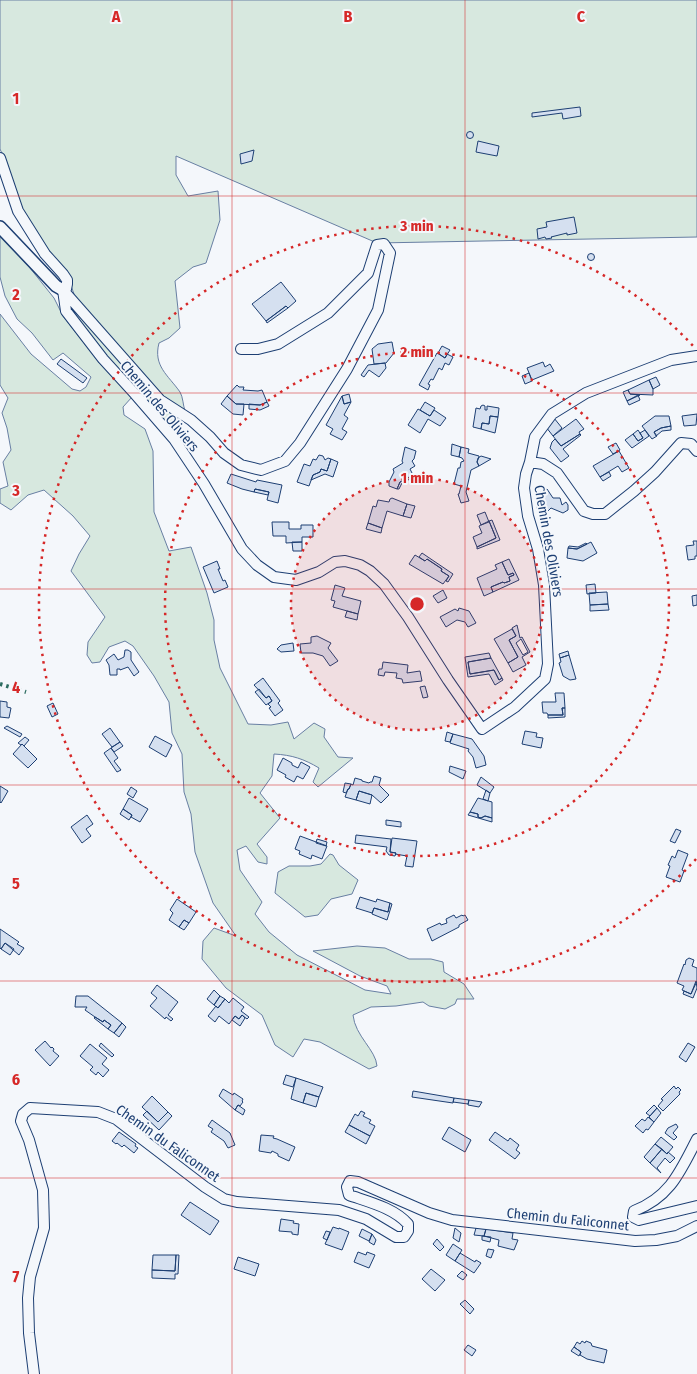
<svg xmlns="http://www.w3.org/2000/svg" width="697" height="1374" viewBox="0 0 697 1374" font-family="'Fira Sans Condensed',sans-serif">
<rect width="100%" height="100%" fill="#f4f7fb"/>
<path fill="#d7e8df" stroke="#687fa3" d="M0 0H697V237L377 243 176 156V175L188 196 218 191 220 220 206 263 193 267 175 281 180 328 169 338 159 343C153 366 168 375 180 392 183 397 183 405 185 411L177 416 178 429 171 430 100 352 68 308 74 294 69 280 22 213 8 167 0 149Z
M0 235 30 268 54 298 63 316 102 366 132 397 123 407 124 415 145 429 153 451 154 512 169 551 191 547 207 593 214 620V640L220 668 248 724 271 725 288 722 294 739 314 723 325 729 324 737 338 757 353 758 318 787 313 782 319 768C304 759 292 755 274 754L272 776 260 793 280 818 257 844 267 857V864L258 862 246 846 237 850 240 870 262 902 255 914 269 932 297 955 365 990 391 994 387 986 360 976 313 951 357 946 385 948 409 959H431L443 962 444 972 464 984 474 999H457L455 1004 445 1009 429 1006 423 1002 396 1006 371 1007 353 1015C355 1036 376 1050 377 1066L369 1069 320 1042 304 1039 293 1057 275 1045 262 1015 226 988 202 959 203 941 214 928 236 936 213 903 195 852 191 814 184 792 182 754 172 733 169 702 154 676 133 646 125 641 109 647 100 662 92 663 87 655 88 642 105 617 71 571 79 554 90 536 73 516 44 490 28 495 11 510 0 503V489L8 486 3 462 11 450 7 428 2 413 8 398 0 385V314L31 354 72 389 80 391 86 387 91 377 63 353 53 360 32 333 17 319 5 296 0 277Z
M330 854 333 855 339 865 358 880 352 894 331 899 318 915 305 917 275 893 278 872 289 866H310L321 864Z"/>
<path fill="#d5e0f0" stroke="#1d3f73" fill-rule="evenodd" d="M580 107 581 116 563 119 562 113 532 117V113Z
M466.5 135a3.5 3.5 0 1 1 7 0a3.5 3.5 0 1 1-7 0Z
M478 141 499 146 497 156 476 152Z
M254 150 252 161 241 164 240 154Z
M574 217 577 233 567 235V233L551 237 552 238 546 239 545 237 538 239 537 229 547 227 546 222Z
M587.5 257a3.5 3.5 0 1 1 7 0a3.5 3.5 0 1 1-7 0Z
M281 282 296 301 288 308 286 306 266 321 252 304Z
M286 306 288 308 267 323 266 321Z
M392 342 394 353 386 363 374 364 372 349 378 344Z
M442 346 450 350 445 358 438 353Z
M437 353 445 358 447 354 453 357 449 365 445 363 442 370 439 368 433 380 431 379 428 384 430 385 428 390 419 385Z
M61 359 87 378 83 383 57 364Z
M543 362 545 367 550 364 554 371 532 380 527 368Z
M385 363 386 368 379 377 369 370 364 377 361 375 368 365Z
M529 373 532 381 525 384 522 376Z
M656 377 660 385 653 389 649 380Z
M649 380 653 389V395L630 394 628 390Z
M237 385 239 387H244L243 390 258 391 262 390 267 402 260 405 236 404 227 396Z
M628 390 630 394 640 395 627 401 623 392Z
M349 394 351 402 344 404 342 396Z
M638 395 640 400 629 405 627 401Z
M227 396 236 404H244L243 415 233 414 221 404Z
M342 396 344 404 351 402 344 415 348 418 342 429 347 432 342 440 330 434 333 429 326 425Z
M267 402 269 406 260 410 249 409V404L260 405Z
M425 402 435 408 430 416 420 410Z
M483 405 485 406V410H487V406L499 408 498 417 490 416 489 424 482 423 481 429 473 427 476 408 480 409 481 406Z
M418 409 430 416 434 410 446 418 440 426 428 419 420 433 408 425Z
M697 414 696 425 684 426 682 416Z
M490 416 498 417 495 433 481 429 482 423 489 424Z
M655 416H669L671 426 661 428 654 432 657 436 652 439 642 426Z
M554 418 562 428 553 436 546 427Z
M576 419 584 429 579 432 580 434 561 446 553 436Z
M671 426V430L662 431 656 436 654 432 661 428Z
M638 430 643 438 638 441 633 434Z
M645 430 649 436 632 448 625 440 633 434 638 441 643 438 640 433Z
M580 434 581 435 563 449 569 456 561 462 550 448 552 442 555 439 561 446Z
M616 443 620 450 613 454 608 447Z
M452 444 461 447 459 457 451 455Z
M405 447 416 451 414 459 412 461 415 466 410 469 413 475 400 482 397 489 389 486V482L394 472 393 469 403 463 402 461Z
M461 447 469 449 468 453 479 456V457L477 462 479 466 471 470 466 492 469 501 461 503 458 494H459L461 486 454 484 458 468H460L461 462 464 461 462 458 459 457Z
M619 451 629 468 622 472 618 466 600 477 593 466Z
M319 455 323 456 325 460 328 458 331 459 327 471 321 469 320 472 313 475 309 486 297 482 304 464 310 466 313 459 316 460Z
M481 456 491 459 479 466 477 462 478 458Z
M331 459 338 462 333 477 325 474 311 480 313 475 320 472 321 469 327 471Z
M609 472 611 476 603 481 600 477Z
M231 474 256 482 257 480 282 485 278 503 267 500 269 492 255 489 254 492 242 489 227 483Z
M413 475 414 477 402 483 399 489H397L400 482Z
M255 489 269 492 268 495 254 492Z
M547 489 553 498H560L562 505 566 502 568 505V510L563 513 551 508 547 512 545 510 540 513 537 508 540 495 539 493Z
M392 498 407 504 403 516 387 511 382 528 368 523 373 506 376 507 378 500 389 502 390 499Z
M407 504 415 506 411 518 403 516Z
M485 512 489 522 481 525 477 515Z
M492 520 500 540 477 549V547L496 538 489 521Z
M489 521 496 538 477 547 473 537 482 533 479 526Z
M272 522H289V529H301V525H313V537H302V542L286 543V536H273Z
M368 523 382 528 381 533 366 529Z
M693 541H697V556H695V559L688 560 686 546 694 545Z
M292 542H302V551H293Z
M591 542 597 553 583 561 567 558 568 548 577 549Z
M586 543 587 544 577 549 568 548 569 546 578 547Z
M422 553 453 574 448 582 446 581 449 576 441 571 442 569 427 559 425 561 419 557Z
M415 555 425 561 427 559 442 569 441 571 449 576 443 584 409 564Z
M509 559 519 580 493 592 491 587 503 582 504 583 510 581 509 577 514 575 513 573 508 575 502 562Z
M217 561 220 569H218L223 581 225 580 228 587 214 593 203 567Z
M502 562 508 575 513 573 514 575 509 577 510 581 504 583 503 582 491 587 493 592 484 596 477 578 497 569 495 565Z
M595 584 596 593 587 594 586 585Z
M335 585 345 588 342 596 361 601 358 614 333 607 335 601 331 600Z
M443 590 447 598 438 603 433 596Z
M607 592 608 604 590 605 589 593Z
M697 595V605L693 606 692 596Z
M608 604 609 610 590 611V605Z
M459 608 469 611 476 623 468 627 465 622 457 620 446 627 440 617 455 609 458 611Z
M347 611 358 614 357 620 345 617Z
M517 625 520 638 522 637 530 652 522 657 526 665 513 672 508 663 518 657 509 640 516 636 512 628ZM521 639 528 652 523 655 516 643Z
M512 629 516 636 509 640 518 657 508 663 494 639Z
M317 636 331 643 328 648 338 661 330 666 323 656 313 653H301L300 644 311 643V637Z
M293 643 294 651 281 652 277 649 281 645Z
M125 650H128L131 652V660L139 672 134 676 128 667 120 670V669H117V675H110L109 665 106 660 114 654 118 660 124 657Z
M568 651 569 655 560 658 559 654Z
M489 653 491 658 468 662 470 674 494 670 499 680 502 678 503 680 495 685 489 674 468 677 465 657Z
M569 655 576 679 570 680 563 676 559 663 561 662 560 658Z
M491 658 502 678 499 680 494 670 470 674 468 662Z
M383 662 408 665 407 673 420 671 422 681 403 683 402 679 396 678 397 673 385 672 384 676 378 675 379 669H382Z
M263 678 280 701 278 703 283 710 275 716 269 708 271 707 268 704 272 701 269 696 266 698 254 685Z
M425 686 428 697 423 698 420 687Z
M259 689 266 698 269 696 272 701 266 705 255 692Z
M555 693H564L565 708H562L563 715H548L547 713H543L542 702H556Z
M0 701 7 702V707L11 708 9 718 0 717Z
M53 703 58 714 52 717 47 706Z
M562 708H565V717L548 718V715H563Z
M7 726 22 734 20 737 4 728Z
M110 728 120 742 112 747 102 734Z
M525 731 537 733 536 737 543 738 541 748 522 744Z
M447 732 453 734 450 742 445 741Z
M453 734 472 739 484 756 486 765 476 768 473 757 468 751 469 749 450 743Z
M155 736 172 745 166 757 149 747Z
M25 737 29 740 24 746 22 744 21 745 18 743Z
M120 742 123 746 114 752 111 748Z
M22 744 37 759 28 768 13 754Z
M111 748 118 758 114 761 121 770 117 772 104 753Z
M283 758 292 763V765L298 768 301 762 310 767 303 779 297 776 294 782 285 777 286 775 277 770Z
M450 766 466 771 463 779 449 772Z
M374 776 381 778 379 785 389 795 381 803 372 795 359 791 356 800 345 797 348 789H349L351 784 353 785 355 778 362 780V781L369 783 370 782H372Z
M481 777 494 787 490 793 477 785Z
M345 783 351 784 349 789H348L346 793 343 792Z
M0 786 8 791 1 803 0 802Z
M131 787 137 791 133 798 127 794Z
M486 790 490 793 488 801 483 799Z
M359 791 372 795 370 804 356 800Z
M129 798 148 809 140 822 131 817 132 815 123 809Z
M478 798 492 802V818L485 816 481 818 478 817V814L470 812Z
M123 809 132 815 129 820 120 814Z
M470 812 478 814V817L481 818 485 816 492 818V822L468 815Z
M87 815 93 824 86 829 91 836 82 843 71 827Z
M386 820 401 822V827L386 825Z
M676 829 681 831 675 843 670 841Z
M356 835 391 839 390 852 396 853 395 856 389 855 386 851 387 847 355 843Z
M300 836 327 846 322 859 312 855 311 859 299 854 300 851 295 849Z
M392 838 417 841 413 867 405 866 407 856 395 854 396 853 390 852Z
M317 839 327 842 326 846 316 843Z
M678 850 688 854 682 870 684 871 680 882 666 877 670 866 668 865 672 856 675 858Z
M360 897 376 902 377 899 390 903 388 912 374 908 372 913 356 908Z
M177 899 196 912 189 923 184 920 179 927 169 920 173 913 170 910Z
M390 903 392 904 387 920 372 914 374 908 388 912Z
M454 915 456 918 462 915 463 916 465 915 468 920 459 925V927L432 941 427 929 440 923 441 925 447 923 446 919Z
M184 920 189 923 184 930 179 927Z
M0 929 19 942 17 944 24 948 19 955 5 943 1 949 0 948Z
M5 943 14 949 10 955 1 949Z
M689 958 694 960 692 966 697 968V981L691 994 682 990 684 986 677 983 684 964 685 965 686 960Z
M696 981 697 988 693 998 683 994 684 991 691 994Z
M157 985 178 1002 168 1015 173 1019 171 1021 166 1017 165 1019 150 1006 157 998 151 993Z
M214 990 220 996 214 1005 207 999Z
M76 996H88L122 1023 114 1033 108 1029 111 1025 104 1020 103 1022 95 1017 85 1010 87 1007H75Z
M220 996 225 999 218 1008 214 1005Z
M233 998 244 1007 241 1011 249 1017 247 1019 242 1015 239 1019 235 1016 229 1024 219 1016 215 1022 208 1016 216 1006 218 1008 225 999 229 1003Z
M242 1015 245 1018 240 1026 232 1020 235 1016 239 1019Z
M95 1017 103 1022 104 1020 111 1025 108 1029 94 1018Z
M122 1023 126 1027 119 1037 114 1033Z
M45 1041 51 1048 52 1047 54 1049 53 1051 59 1056 50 1066 35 1050Z
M101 1043 114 1055 112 1057 99 1046Z
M688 1043 695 1047 686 1062 679 1057Z
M90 1044 107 1058 102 1064 109 1070 103 1077 98 1072 96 1075 90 1070 93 1067 80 1056Z
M286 1075 296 1078 293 1087 283 1084Z
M296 1078 323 1087 319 1097 306 1093 303 1103 291 1099Z
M674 1086 676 1089 678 1087 681 1090 679 1092 680 1094 663 1111 658 1106 663 1100 661 1099Z
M223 1089 233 1095 234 1093 243 1099 242 1101 243 1102 240 1106 238 1105 235 1110 219 1096Z
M413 1091 454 1098 453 1103 412 1097Z
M306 1093 319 1097 316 1107 303 1103Z
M152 1096 168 1112 158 1122 142 1107Z
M454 1098 469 1100 468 1104 453 1102Z
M469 1100 482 1102 479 1107 468 1105Z
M238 1105 245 1110 243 1115 235 1110Z
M654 1105 657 1108 650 1116 646 1113Z
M657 1108 661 1113 654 1122 649 1117Z
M147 1111 158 1122 168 1112 172 1116 159 1130 143 1115Z
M361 1111 365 1113 363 1116 371 1120 369 1123 375 1126 370 1136 349 1125 355 1114 358 1116Z
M648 1117 654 1122 648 1130 646 1129 643 1133 635 1126 642 1119 645 1121Z
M212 1120 230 1133 235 1145 228 1148 224 1141 211 1132 213 1129 208 1126Z
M676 1124 678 1127 673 1133 677 1137 674 1140 665 1133 668 1128Z
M349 1125 370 1136 366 1144 345 1132Z
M449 1127 471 1140 465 1152 442 1139Z
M119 1132 136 1144 135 1146 138 1148 134 1153 124 1145 122 1147 117 1143 116 1144 112 1141Z
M495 1132 508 1141 510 1138 519 1145 516 1150 520 1153 515 1159 489 1140Z
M261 1135 274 1136 273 1138 277 1139 295 1147 289 1161 278 1156V1154L272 1151 271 1153 259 1151Z
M661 1137 673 1147 667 1154 655 1144Z
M655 1144 662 1149 650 1163 644 1157Z
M662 1149 667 1154 668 1152 675 1158 670 1163 665 1158 657 1168 661 1173 650 1163Z
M190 1202 219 1221 210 1235 181 1215Z
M281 1219 294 1221 293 1223 299 1224 298 1235 292 1234V1232L279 1231Z
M333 1227 339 1229V1228L349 1232 342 1250 325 1244Z
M455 1228 461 1233 459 1242 453 1238Z
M476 1228 486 1229 484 1236 474 1235Z
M362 1229 372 1234 369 1241 359 1236Z
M486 1229 513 1233 512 1239 518 1240 514 1250 498 1246 499 1240 484 1236Z
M326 1231 330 1232 327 1240 323 1238Z
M372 1234 376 1240 374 1245 369 1242Z
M482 1236 491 1237 490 1242 482 1240Z
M437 1239 444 1247 440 1251 433 1244Z
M453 1244 462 1250 455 1261 446 1255Z
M488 1249 494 1250 491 1258 486 1256Z
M358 1252 366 1255 367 1252 375 1255 369 1268 354 1262Z
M460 1253 475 1262 476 1260 481 1263 474 1273 455 1261Z
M153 1255H176L175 1271 152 1270Z
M176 1255H179L178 1274H175V1279L152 1278V1270L175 1271Z
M238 1257 259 1264 255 1276 234 1269Z
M431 1269 445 1280 435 1291 422 1279Z
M462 1271 467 1275 463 1280 457 1276Z
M465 1300 474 1309 470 1314 460 1304Z
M582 1341 585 1343 586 1341 591 1343 592 1346 607 1350 604 1363 587 1359 580 1355 581 1352 574 1347 577 1342 580 1344Z
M468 1345 476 1350 472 1356 464 1350Z
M574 1347 581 1352 579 1356 571 1351Z"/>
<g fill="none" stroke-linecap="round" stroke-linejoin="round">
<defs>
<path id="minor" d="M0 158 18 211 45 254 63 274 67 280V284L66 289 63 290
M63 290 66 311 103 359 135 394 174 439 204 484 242 549 257 565 274 577 296 580 319 572 335 562 345 561 360 565 370 571 384 584 408 617 448 680 482 729 515 707 545 679 548 664 544 585 538 549 528 516 524 488 526 474 530 462 543 464 557 473 584 511 593 514H605L634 491 655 472 681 443 691 444 697 451
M63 290 160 400 191 420 210 437 224 453 241 465 261 470 285 461 300 443 347 369 378 310 390 253 384 244 377 245 368 273 328 313 278 344 258 349H241
M530 462 535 437 552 414 586 393 671 360 697 356
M697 1139C680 1172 670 1197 634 1211L633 1217 639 1220 697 1206
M34 1374 29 1333 28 1298 30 1277 44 1228 43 1190 29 1140 21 1121 23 1114 30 1108 98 1112 116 1119 205 1187 224 1199 237 1202 339 1210 366 1219 396 1237H404L408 1231V1224C394 1208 369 1202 349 1195L347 1187 350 1181 358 1182 429 1213 452 1220 635 1241 656 1240 677 1236 697 1226"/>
<path id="tertiary" d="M0 227 56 286 63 290"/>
</defs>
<use href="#minor" stroke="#1d3f73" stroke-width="12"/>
<use href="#tertiary" stroke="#1d3f73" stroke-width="14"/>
<use href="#minor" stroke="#f4f7fb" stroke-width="10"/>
<use href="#tertiary" stroke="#f4f7fb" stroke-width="11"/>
<path stroke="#2c6c60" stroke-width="4" stroke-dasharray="2.5 4" stroke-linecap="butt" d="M0 684 26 692"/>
</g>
<path fill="none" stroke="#d62828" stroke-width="1" stroke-opacity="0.55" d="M232 0V1374M465 0V1374M0 196H697M0 393H697M0 589H697M0 785H697M0 981H697M0 1178H697"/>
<circle cx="417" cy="604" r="126" fill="#d62828" fill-opacity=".12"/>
<g fill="none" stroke="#d62828" stroke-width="2.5" stroke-dasharray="2.5 5">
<circle cx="417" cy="604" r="126"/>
<circle cx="417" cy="604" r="252"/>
<path d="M696 859A378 378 0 1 1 696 349"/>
</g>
<g text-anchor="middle" stroke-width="4" stroke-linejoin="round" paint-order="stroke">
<g font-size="14" fill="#1d3f73" stroke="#f4f7fb">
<text transform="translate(160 406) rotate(50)" y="5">Chemin des Oliviers</text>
<text transform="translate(549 541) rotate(80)" y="5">Chemin des Oliviers</text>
<text transform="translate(168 1143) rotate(35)" y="5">Chemin du Faliconnet</text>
<text transform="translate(568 1219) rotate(6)" y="5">Chemin du Faliconnet</text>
</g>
</g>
<g font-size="16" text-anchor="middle" font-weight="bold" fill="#d62828" stroke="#f4f7fb" stroke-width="4" stroke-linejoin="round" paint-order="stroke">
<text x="116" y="22">A</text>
<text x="348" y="22">B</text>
<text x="581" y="22">C</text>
<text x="16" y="104">1</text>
<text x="16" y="300">2</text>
<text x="16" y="496">3</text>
<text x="16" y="693">4</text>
<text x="16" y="889">5</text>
<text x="16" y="1085">6</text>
<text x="16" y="1282">7</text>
</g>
<circle cx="417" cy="604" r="8" fill="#d62828" stroke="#f4f7fb" stroke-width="2.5"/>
<g font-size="15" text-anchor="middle" font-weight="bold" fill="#d62828" stroke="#f4f7fb" stroke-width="4" stroke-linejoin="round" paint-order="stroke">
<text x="417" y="231">3 min</text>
<text x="417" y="357">2 min</text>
<text x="417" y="483">1 min</text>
</g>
</svg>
